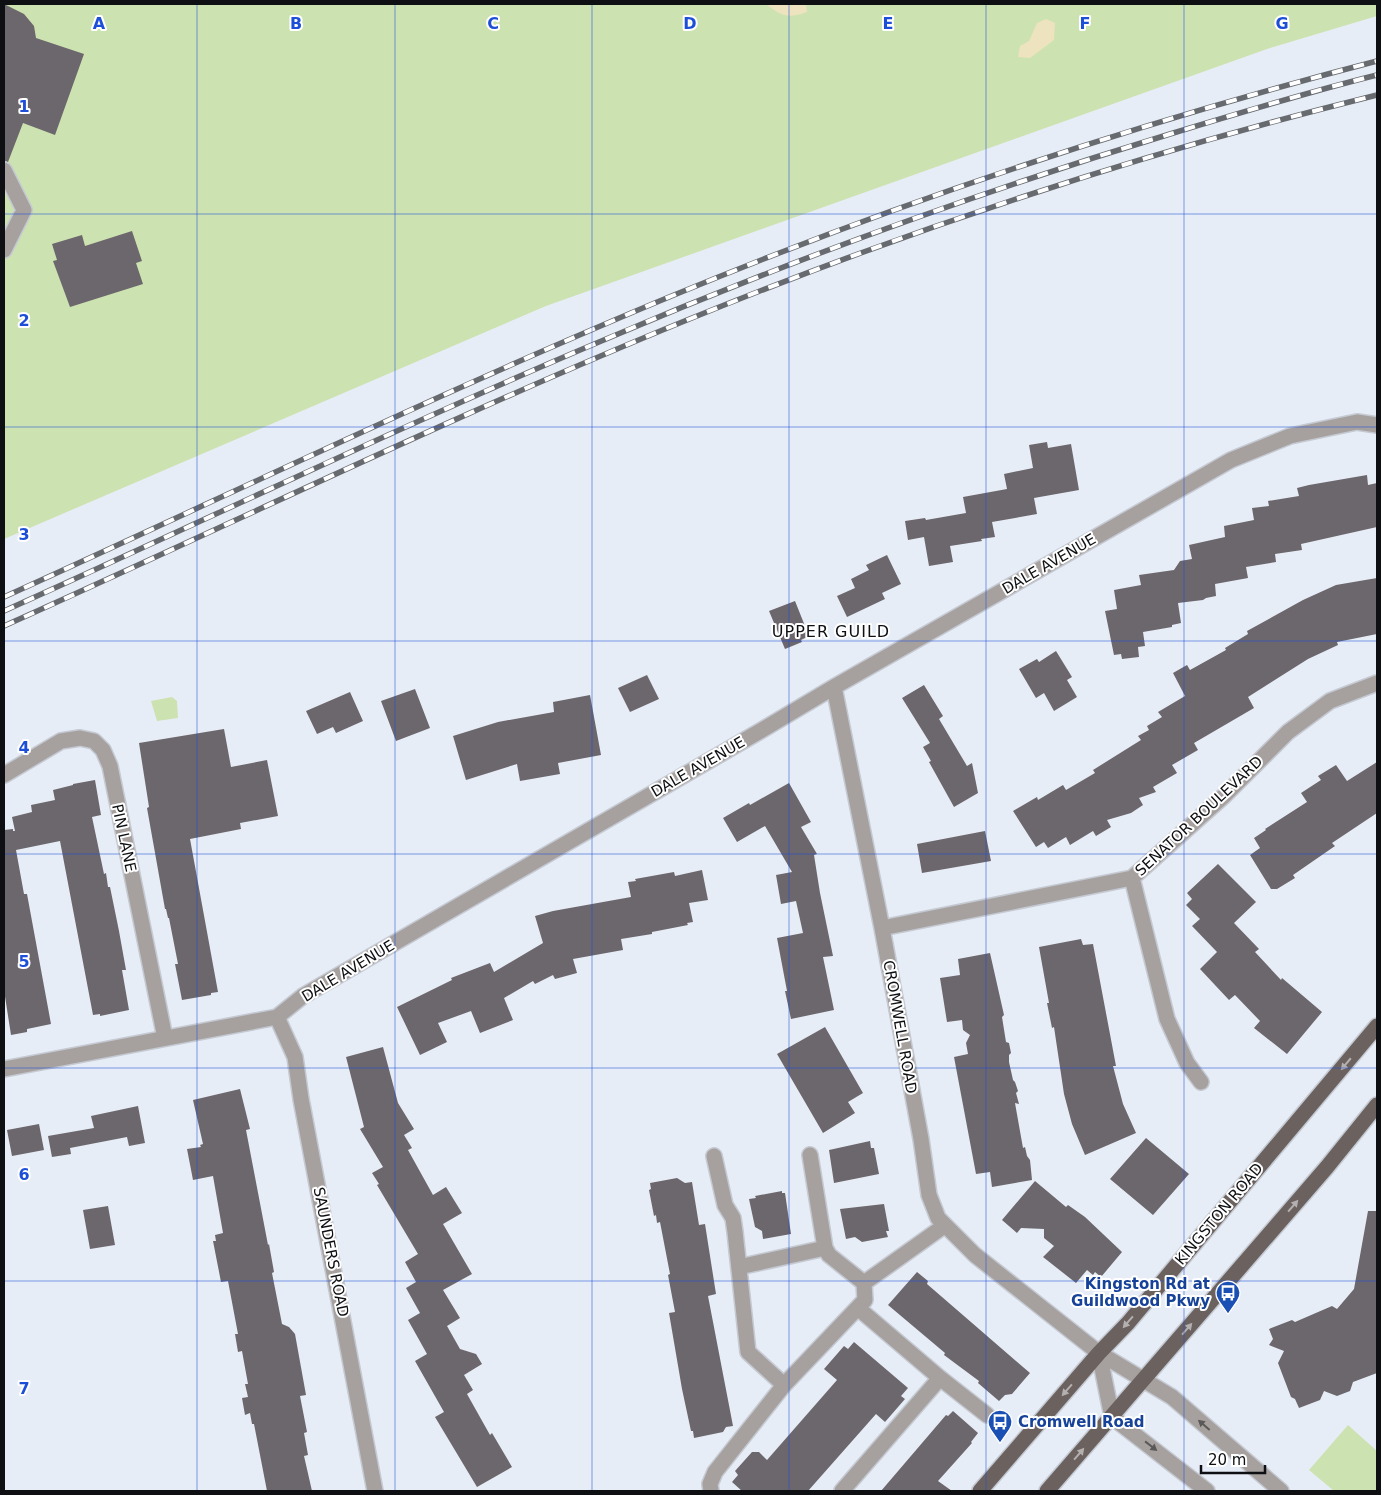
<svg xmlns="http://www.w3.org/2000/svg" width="1381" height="1495" viewBox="0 0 1381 1495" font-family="'DejaVu Sans',sans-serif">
<rect width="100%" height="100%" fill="#e7edf6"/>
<path fill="#cde2b1" d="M4 4H1377V16L1267 49 546 306 4 539Z
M172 697 177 701 178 718 157 721 151 701Z
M1348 1425 1377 1451V1491H1334L1309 1470Z"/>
<path fill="#ede3be" d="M766 4H806L807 12C788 19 781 16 766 4Z
M1046 19 1055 23 1054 40 1030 58 1018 57 1020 46 1029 41 1037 23Z"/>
<path fill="#6c666d" d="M4 4 24 14 34 26 36 38 84 54 55 135 23 123 8 162 4 161Z
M132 231 142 261 136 263 143 284 70 307 53 261 57 260 52 244 82 235 85 246Z
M1047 442 1048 448 1071 444 1079 490 1034 498 1037 514 992 522 995 537 981 539 982 541 950 546 953 562 929 566 924 537 908 540 905 521 925 518 926 520 966 513 963 497 1007 489 1004 474 1033 468 1029 445Z
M1367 475 1368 485 1377 483V527L1301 544 1302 550 1275 554 1276 562 1246 567 1248 578 1215 584 1216 596 1206 598 1203 600 1178 603 1181 623 1172 625V627L1143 632 1145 646 1138 647 1139 657 1122 659 1121 654 1114 655 1105 611 1117 609 1114 590 1141 585 1139 575 1174 570 1180 561 1192 559 1189 545 1225 537 1224 526 1254 520 1252 508 1269 506 1268 501 1299 496 1297 488 1309 485Z
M887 555 901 584 882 593 885 599 847 617 837 596 855 588 851 579 869 570 866 565Z
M1377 578V634L1337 642 1338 645 1308 659 1248 697 1254 708 1194 743 1198 750 1172 765 1177 773 1153 787 1156 792 1139 798 1143 805 1131 813 1107 820 1111 827 1096 836 1093 831 1070 845 1066 837 1048 848 1044 842 1036 847 1013 811 1037 797 1038 800 1063 785 1066 790 1095 773 1093 770 1141 740 1138 736 1149 730 1147 726 1162 717 1158 712 1185 696 1173 673 1187 665 1190 670 1226 650 1225 648 1248 634 1247 631 1303 600 1336 585Z
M795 601 809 636 801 640 802 642 785 649 769 611Z
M1056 651 1072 677 1067 680 1077 697 1054 711 1044 693 1036 698 1019 669 1037 659 1039 662Z
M647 675 659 699 630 712 618 688Z
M924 685 943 716 939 719 967 766 972 763 978 793 954 807 929 762 931 761 923 747 930 743 902 698Z
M415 689 430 728 396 741 381 701Z
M350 692 363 721 336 733 333 727 317 734 306 711Z
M590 695 601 755 558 763 560 774 520 781 517 764 466 780 453 736 498 722 554 712 553 702Z
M224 729 231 767 267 760 278 816 240 823 241 829 190 839 218 992 211 993V995L182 1000 175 964H178L169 918H168L166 909H165L147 808 149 807 139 743Z
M1377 762V813L1332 843 1335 846 1293 875 1295 878 1277 889H1271L1250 855 1260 848 1254 838 1266 830 1265 829 1307 802 1301 793 1321 780 1318 776 1336 765 1347 781Z
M95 780 101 815 92 817 104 874 106 873 108 887H110L119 931 126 970H122L129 1010 100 1016V1014L93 1015 60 841 16 850 24 894H27L51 1024 27 1029V1032L11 1035 4 990V830L13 829V831H15L12 817 32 812 31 805 55 800 53 790 73 785V784Z
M789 783 811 822 801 827 817 854 814 855 820 893 833 956 823 957 834 1010 791 1019 785 991H787L777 938 803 933 796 901 781 904 776 875 792 872 765 826 737 842 723 818 749 803 750 805Z
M985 831 991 861 922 873 917 844Z
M1218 864 1256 902 1234 923 1259 949 1255 952 1281 980 1282 978 1322 1012 1287 1054 1254 1028 1260 1021 1235 995 1229 1000 1200 969 1217 952 1192 926 1200 919 1186 905 1192 899 1187 893Z
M702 870 708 900 689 903 693 922 687 923 688 925 652 932V934L621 939 623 950 573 959 577 973 555 979 553 975 535 984 533 981 504 998 513 1020 480 1033 471 1011 438 1023 447 1042 420 1055 397 1007 452 980 451 978 490 963 494 972 543 943 535 916 553 911 631 897 628 882 636 881 635 879 674 872 675 876Z
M1081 939 1083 945 1093 944 1116 1066H1113L1123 1104 1136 1133 1085 1155 1072 1124 1064 1094 1054 1027 1052 1028 1047 1003H1049L1039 947Z
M990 953 1004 1015 1002 1017 1006 1042 1009 1043 1011 1053 1009 1055V1062L1013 1080 1015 1082 1018 1091 1016 1093 1019 1104 1015 1103 1023 1148 1025 1147 1027 1156 1030 1160 1032 1180 992 1187 990 1172 976 1174 954 1057 968 1054 966 1043 970 1035 963 1030 962 1020 947 1022 940 978 960 975 958 959Z
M825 1027 863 1093 848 1102 855 1113 823 1133 777 1054Z
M383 1047 398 1103 414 1129 404 1135 412 1148 408 1150 433 1195 446 1187 462 1213 443 1224 472 1274 443 1290 460 1318 447 1326 460 1349 476 1354 482 1364 464 1375 473 1390 467 1394 490 1435 492 1433 512 1467 477 1487 435 1417 444 1412 415 1361 427 1354 408 1320 420 1313 406 1288 416 1282 405 1262 418 1254 377 1185 379 1184 372 1173 383 1167 360 1129 364 1127 346 1057Z
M240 1089 250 1129 246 1130 268 1245 269 1244 274 1272 272 1273 282 1324 289 1327 295 1334 306 1395 300 1396 307 1432 304 1433 308 1455 304 1456 312 1491H267L254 1424H252L250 1413 245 1415 242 1398 248 1397 245 1384H248L242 1351 238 1352 235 1334H238L228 1281 221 1282 213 1241H216L215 1235 223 1233 213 1176 193 1180 187 1149 201 1147 200 1145 203 1144 193 1100Z
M138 1106 145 1143 129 1146 127 1137 70 1148 71 1154 52 1157 48 1136 94 1128 91 1116Z
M39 1124 44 1150 12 1156 7 1130Z
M1146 1138 1189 1174 1153 1215 1110 1179Z
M870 1141 871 1148H874L879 1174 834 1183 829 1150Z
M677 1178 685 1183 692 1182 699 1225 705 1224 716 1294 708 1296 733 1426 726 1427 723 1432 694 1438 693 1431H691L682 1389 669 1313 675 1312 668 1275 670 1274 660 1222 657 1223 656 1215 654 1216 649 1190 651 1189 650 1183Z
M1035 1181 1066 1207 1068 1205 1085 1217 1122 1252 1101 1277 1095 1272 1093 1275 1087 1270 1076 1283 1043 1257 1054 1246 1044 1238V1229L1021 1228 1017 1233 1002 1220Z
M782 1191V1193H785L791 1234 763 1239 762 1231 755 1227 749 1199 756 1198 755 1196Z
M884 1204 889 1231H886L888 1237 862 1242 855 1237 846 1239 840 1209Z
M108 1206 115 1245 90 1249 83 1210Z
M1368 1211H1377V1373L1353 1382 1350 1391 1337 1396 1324 1391 1320 1400 1299 1408 1295 1399 1291 1397 1278 1363 1284 1351 1269 1345 1273 1339 1269 1329 1292 1320 1295 1322 1332 1306 1337 1309 1354 1289Z
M917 1272 928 1281 927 1284 1030 1373 1012 1394 1005 1395 999 1401 978 1383 979 1381 944 1355 945 1353 888 1305Z
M854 1342 908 1388 901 1396 905 1399 885 1422 876 1414 808 1491H742L732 1482 738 1475 735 1471 752 1452H759L767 1460 837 1380 824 1369 844 1346 848 1349Z
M953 1411 978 1433 971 1442 972 1443 938 1481 952 1491H881L946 1415 948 1416Z"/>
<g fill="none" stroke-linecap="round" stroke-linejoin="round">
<defs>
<path id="minor" d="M4 170 24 210 4 250
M834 687 882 928 921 1139 929 1195 938 1218 975 1255 1099 1353 1172 1397 1281 1491
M4 775 61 741 80 738 94 741 103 750 110 766 165 1038
M1132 878 1167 1019 1187 1063 1201 1082
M882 928 1132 878 1225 795 1288 732 1330 701 1377 683
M277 1017 295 1057 301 1099 375 1491
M4 1069 277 1017 303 996 384 949 762 730 834 687 1231 460 1290 436 1357 422 1377 425
M714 1156 725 1205 733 1218 735 1232 748 1352 784 1385
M739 1267 825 1248
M864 1283 944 1226
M859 1309 940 1378 987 1415
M1099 1353 1112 1417 1207 1491
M711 1491 710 1484 715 1472 784 1385 865 1300 864 1283 829 1255 825 1248 810 1155
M842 1491 940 1378"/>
<path id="major" d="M980 1491 1099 1353 1128 1323 1377 1026
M1047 1491 1327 1167 1377 1105"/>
</defs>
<use href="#minor" stroke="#c4c9d2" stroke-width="18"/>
<use href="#major" stroke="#c4c9d2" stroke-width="18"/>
<use href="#minor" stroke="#a6a19f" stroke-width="15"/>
<use href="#major" stroke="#6b6260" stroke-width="15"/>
<defs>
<path id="rail" d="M4 597C227 496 447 389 674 295 902 201 1138 123 1377 61
M4 611C202 522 398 427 599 342 786 262 976 193 1170 134 1239 113 1308 92 1377 75
M4 626C232 524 456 414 687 320 911 229 1142 153 1377 95"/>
</defs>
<use href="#rail" stroke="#676b70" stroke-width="5.5"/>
<use href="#rail" stroke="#fff" stroke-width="4" stroke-dasharray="11" stroke-linecap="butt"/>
</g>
<defs><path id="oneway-solid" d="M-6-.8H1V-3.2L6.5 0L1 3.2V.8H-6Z" transform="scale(1.25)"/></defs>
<g fill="#b5b0b0">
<use href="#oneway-solid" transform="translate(1346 1064) rotate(130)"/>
<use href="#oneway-solid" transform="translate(1293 1206) rotate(-49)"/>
<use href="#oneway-solid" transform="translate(1128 1322) rotate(131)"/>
<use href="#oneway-solid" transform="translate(1187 1329) rotate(-49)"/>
<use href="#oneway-solid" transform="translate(1067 1390) rotate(131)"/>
<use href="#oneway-solid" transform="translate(1079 1454) rotate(-49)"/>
</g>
<g fill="#5a5858">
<use href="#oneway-solid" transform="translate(1204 1425) rotate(-139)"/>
<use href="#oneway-solid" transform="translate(1151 1446) rotate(38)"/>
</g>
<path fill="none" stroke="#1d4ed8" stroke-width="1" stroke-opacity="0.55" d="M197 4V1491M395 4V1491M592 4V1491M789 4V1491M986 4V1491M1184 4V1491M4 214H1377M4 427H1377M4 641H1377M4 854H1377M4 1068H1377M4 1281H1377"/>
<defs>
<symbol id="bus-pin" viewBox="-11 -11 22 30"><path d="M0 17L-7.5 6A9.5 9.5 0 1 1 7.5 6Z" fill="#1a4fb4" stroke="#fff"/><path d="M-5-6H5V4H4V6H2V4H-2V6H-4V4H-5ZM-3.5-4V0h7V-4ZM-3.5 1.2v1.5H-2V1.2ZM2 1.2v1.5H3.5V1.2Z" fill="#fff"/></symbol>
</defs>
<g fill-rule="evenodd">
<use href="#bus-pin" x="1214" y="1279" width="28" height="38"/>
<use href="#bus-pin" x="986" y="1408" width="28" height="38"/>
</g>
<g text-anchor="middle" stroke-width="4" stroke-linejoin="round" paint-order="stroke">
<g font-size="15" fill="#0d0f12" stroke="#fff">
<text transform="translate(1049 564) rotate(-30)" y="5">DALE AVENUE</text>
<text transform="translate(698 767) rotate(-30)" y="5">DALE AVENUE</text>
<text transform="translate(1199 816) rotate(-43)" y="5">SENATOR BOULEVARD</text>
<text transform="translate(124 838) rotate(78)" y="5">PIN LANE</text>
<text transform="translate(348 971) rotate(-31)" y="5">DALE AVENUE</text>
<text transform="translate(900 1027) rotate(80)" y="5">CROMWELL ROAD</text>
<text transform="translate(1219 1214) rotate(-50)" y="5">KINGSTON ROAD</text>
<text transform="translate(331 1252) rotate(79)" y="5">SAUNDERS ROAD</text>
</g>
<g font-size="15" font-weight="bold" fill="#164399" stroke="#fff" text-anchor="end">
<text x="1210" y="1289">Kingston Rd at<tspan x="1210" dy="17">Guildwood Pkwy</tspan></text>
<text x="1018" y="1427" text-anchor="start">Cromwell Road</text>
</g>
<g font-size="16" letter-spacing="1" fill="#0d0f12" stroke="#fff">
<text x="831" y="637">UPPER GUILD</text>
</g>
</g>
<g font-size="16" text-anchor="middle" font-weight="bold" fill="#1d4ed8" stroke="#fff" stroke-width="4" stroke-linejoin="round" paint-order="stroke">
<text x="99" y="29">A</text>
<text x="296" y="29">B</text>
<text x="493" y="29">C</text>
<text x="690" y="29">D</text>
<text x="888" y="29">E</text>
<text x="1085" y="29">F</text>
<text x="1282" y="29">G</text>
<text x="24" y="112">1</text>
<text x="24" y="326">2</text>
<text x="24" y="540">3</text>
<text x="24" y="753">4</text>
<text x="24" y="967">5</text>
<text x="24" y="1180">6</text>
<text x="24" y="1394">7</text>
</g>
<rect width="1381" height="1495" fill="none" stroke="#0d0f12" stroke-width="10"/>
<path d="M1201 1465v8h64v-8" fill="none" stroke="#0d0f12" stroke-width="2.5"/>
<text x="1208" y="1465" font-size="15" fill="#0d0f12" stroke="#ffffff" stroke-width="4" paint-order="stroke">20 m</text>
</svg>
